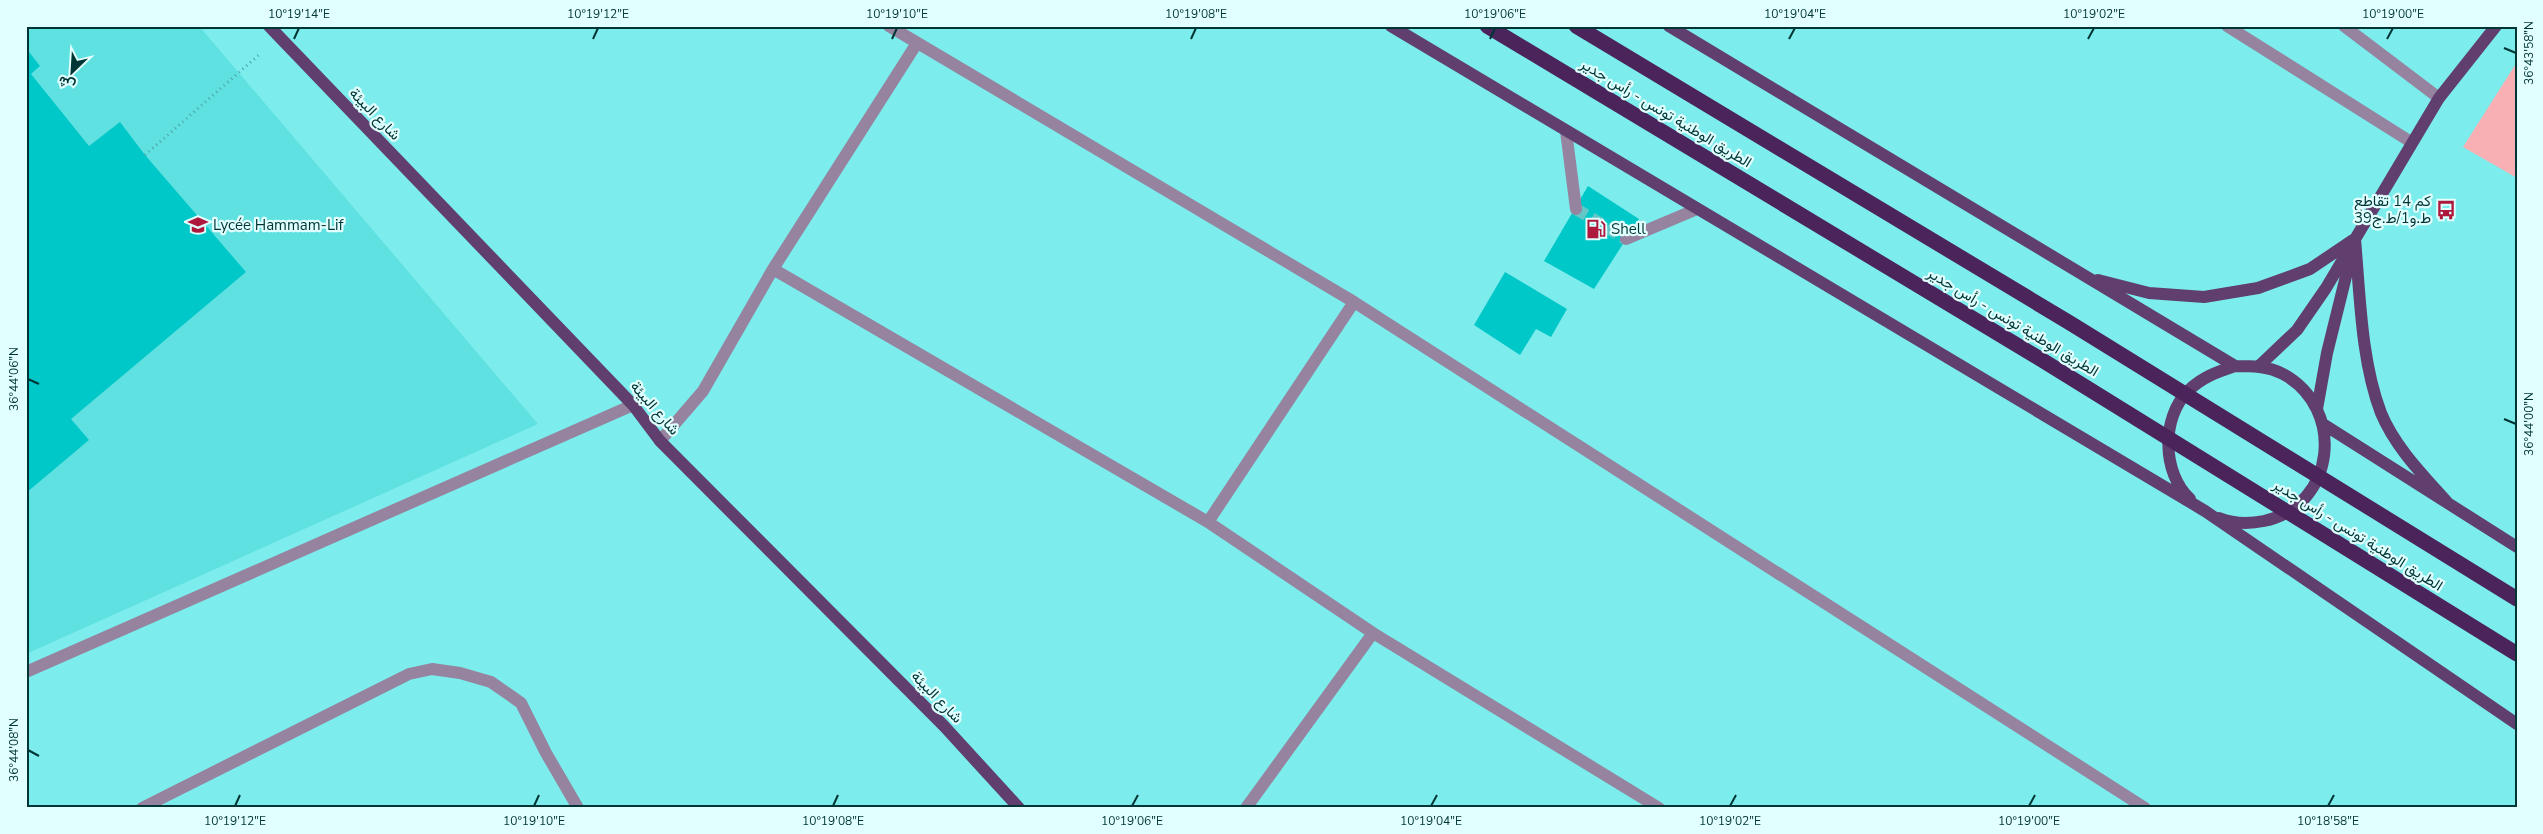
<svg xmlns="http://www.w3.org/2000/svg" width="2543" height="834" viewBox="0 0 2543 834" font-family="'Nunito Sans',Vazirmatn,sans-serif">
<rect width="100%" height="100%" fill="#7cecec"/>
<path fill="#60e1e1" d="M26 26H199L538 424 26 654Z"/>
<path fill="#f8b0b4" d="M2517 62V178L2463 147Z"/>
<path fill="#00c8c8" d="M26 48 40 66 31 74 89 146 120 122 145 155 246 272 71 419 89 440 26 493Z
M1588 186 1639 219 1594 289 1544 261Z
M1505 272 1567 309 1551 337 1536 329 1520 355 1474 325Z"/>
<g fill="none" stroke-linecap="round" stroke-linejoin="round">
<path stroke="#63c7c7" stroke-width="12" stroke-dasharray="12 6" stroke-linecap="butt" d="M1576 209 1626 239"/>
<path stroke="#4ba4a4" stroke-width="3" stroke-dasharray="1 4" stroke-linecap="butt" d="M145 155 261 53"/>
<path stroke="#96839f" stroke-width="12" d="M889 26 1354 302 2145 808
M2227 26 2411 142
M2344 26 2439 98
M1566 131 1576 209
M1626 239 1697 209
M773 269 1208 522 1373 633 1659 808
M660 441 703 391 773 269 917 43
M1208 522 1354 302
M26 672 633 405
M142 808 409 674 432 669 460 673 491 682 521 703 546 753 578 808
M1246 808 1373 633"/>
<path stroke="#603e6e" stroke-width="12" d="M269 26 633 405 660 441 944 726 1019 808
M1391 26 2205 511 2517 724
M1669 26 2235 366C2251 366 2268 366 2283 374 2346 408 2336 506 2264 521 2249 524 2234 524 2219 518
M2355 239C2360 295 2361 361 2381 413 2395 447 2423 475 2447 502
M2098 280 2149 293 2204 297 2258 288 2310 269 2353 240
M2259 366 2297 330 2326 288 2439 98 2496 26
M2317 409 2327 353 2351 256
M2323 424 2517 547
M2190 499C2162 473 2161 418 2188 391 2202 377 2217 372 2235 366"/>
<path stroke="#4c245c" stroke-width="15" d="M1487 26 2042 360 2517 654
M1576 26 2070 323 2517 599"/>
</g>
<path fill="none" stroke="#003535" stroke-width="2" d="M294 39 299 28M593 39 598 28M892 39 897 28M1191 39 1196 28M1490 39 1495 28M1789 39 1795 28M2088 39 2094 28M2387 39 2393 28M2504 48 2516 53M28 379 39 384M2504 419 2516 424M28 750 39 756M235 806 240 795M534 806 539 795M833 806 838 795M1132 806 1138 795M1431 806 1437 795M1730 806 1736 795M2029 806 2035 795M2328 806 2334 795"/>
<defs>
<symbol id="bus-bare" viewBox="-9 -9 18 18"><path d="M-5-6H5V4H4V6H2V4H-2V6H-4V4H-5ZM-3.5-4V0h7V-4ZM-3.5 1.2v1.5H-2V1.2ZM2 1.2v1.5H3.5V1.2Z" fill="#ad183c" stroke="#e1fffe" stroke-width="2.5" paint-order="stroke"/></symbol>
<symbol id="school-bare" viewBox="-9 -9 18 18"><path d="M0-5L7-2L0 1L-7-2ZM-4 1L0 2.5L4 1V4Q0 6-4 4Z" fill="#ad183c" stroke="#e1fffe" stroke-width="2.5" paint-order="stroke"/></symbol>
<symbol id="fuel-bare" viewBox="-9 -9 18 18"><path d="M-5.5-6h7V0h2V4h1.3V-2.5L3-4.5l.8-.8L6-3V5H2.5V1h-1V6h-7ZM-4.2-4.7v3.2H.2V-4.7Z" fill="#ad183c" stroke="#e1fffe" stroke-width="2.5" paint-order="stroke"/></symbol>
</defs>
<g fill-rule="evenodd">
<use href="#bus-bare" x="2432" y="196" width="28" height="28"/>
<use href="#school-bare" x="184" y="211" width="28" height="28"/>
<use href="#fuel-bare" x="1582" y="215" width="28" height="28"/>
</g>
<g text-anchor="middle" stroke-width="4.5" stroke-linejoin="round" paint-order="stroke">
<g font-size="15" fill="#003535" stroke="#e1fffe">
<text transform="translate(1666 113) rotate(31)" y="5">الطريق الوطنية تونس - رأس جدير</text>
<text transform="translate(375 114) rotate(46)" y="5">شارع البيئة</text>
<text transform="translate(2013 322) rotate(31)" y="5">الطريق الوطنية تونس - رأس جدير</text>
<text transform="translate(655 408) rotate(49)" y="5">شارع البيئة</text>
<text transform="translate(2358 535) rotate(32)" y="5">الطريق الوطنية تونس - رأس جدير</text>
<text transform="translate(937 697) rotate(46)" y="5">شارع البيئة</text>
</g>
<g font-size="15" fill="#003535" stroke="#e1fffe" text-anchor="start">
<text x="2431" y="206" text-anchor="end">كم 14 تقاطع<tspan x="2431" dy="17">ط.و1/ط.ج39</tspan></text>
<text x="213" y="230">Lycée Hammam-Lif</text>
<text x="1611" y="234">Shell</text>
</g>
</g>
<rect width="2543" height="834" fill="none" stroke="#e1fffe" stroke-width="55"/>
<g transform="translate(72 72) rotate(205)" stroke="#e1fffe" stroke-width="4" paint-order="stroke">
<path d="M0-4L9 19L0 12L-9 19Z" fill="#003535"/>
<text y="-8" font-size="14" font-weight="bold" text-anchor="middle" fill="#003535">ش</text>
</g>
<rect x="28" y="28" width="2488" height="778" fill="none" stroke="#003535" stroke-width="2"/>
<g font-size="12" text-anchor="middle" fill="#003535">
<text x="299" y="18">10°19'14"E</text>
<text x="598" y="18">10°19'12"E</text>
<text x="897" y="18">10°19'10"E</text>
<text x="1196" y="18">10°19'08"E</text>
<text x="1495" y="18">10°19'06"E</text>
<text x="1795" y="18">10°19'04"E</text>
<text x="2094" y="18">10°19'02"E</text>
<text x="2393" y="18">10°19'00"E</text>
<text transform="translate(2529 53) rotate(-90)" y="4">36°43'58"N</text>
<text transform="translate(14 379) rotate(-90)" y="4">36°44'06"N</text>
<text transform="translate(2529 424) rotate(-90)" y="4">36°44'00"N</text>
<text transform="translate(14 750) rotate(-90)" y="4">36°44'08"N</text>
<text x="235" y="825">10°19'12"E</text>
<text x="534" y="825">10°19'10"E</text>
<text x="833" y="825">10°19'08"E</text>
<text x="1132" y="825">10°19'06"E</text>
<text x="1431" y="825">10°19'04"E</text>
<text x="1730" y="825">10°19'02"E</text>
<text x="2029" y="825">10°19'00"E</text>
<text x="2328" y="825">10°18'58"E</text>
</g>
</svg>
